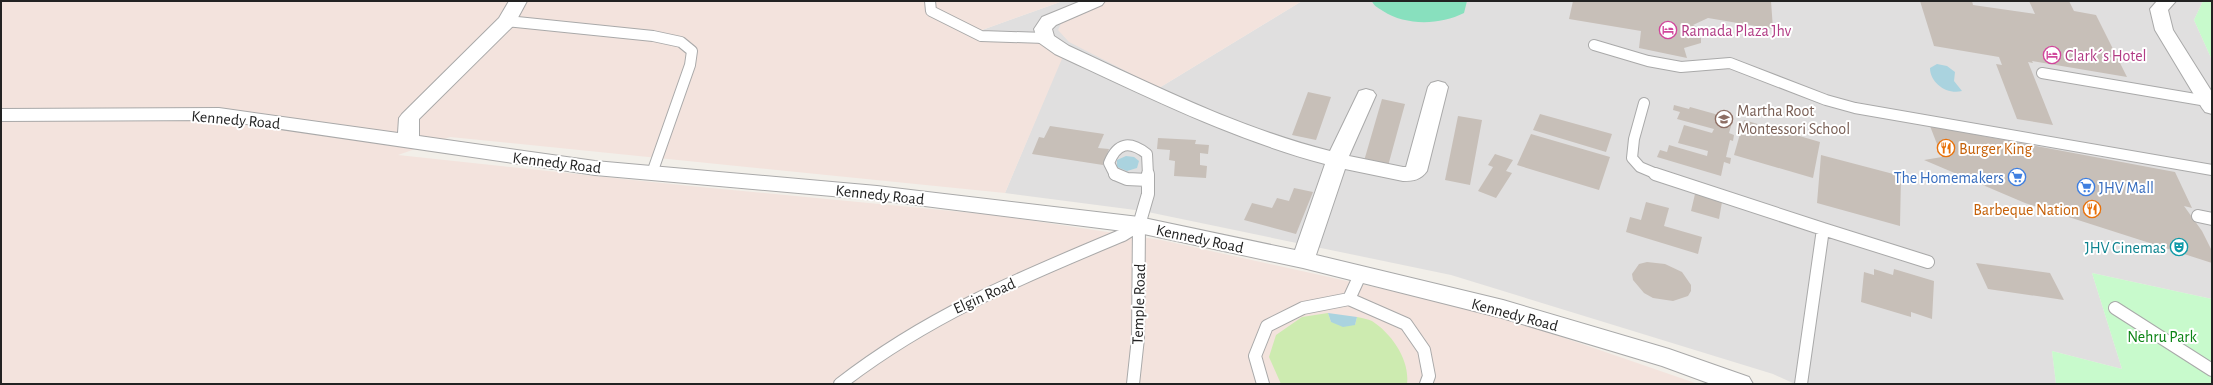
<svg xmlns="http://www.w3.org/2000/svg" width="2213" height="385" viewBox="0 0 2213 385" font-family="'Alegreya Sans',sans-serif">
<rect width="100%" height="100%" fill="#f2efe9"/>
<path fill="#e0dfdf" d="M1063 1H1105L1063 19 1159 88 1302 1H2203L2194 20 2212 60V299L2092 273 2122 369 2052 351 2056 384H1795L1773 374 1451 275 1143 211 1005 193 1063 54 981 42 982 30Z"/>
<path fill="#f3e3dd" d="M1 1H1063L982 30 981 42 1033 40 1064 54 1005 193 450 137 398 155 690 186 994 215 1161 240 1492 313 1698 384H1Z
M1105 1H1302L1159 88 1069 42 1058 30 1063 19Z"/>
<path fill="#cdebb0" d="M1328 313 1331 322 1355 325 1357 317C1362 318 1368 319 1372 321 1392 334 1410 360 1407 384H1281L1269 357 1276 335 1302 317Z"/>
<path fill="#c8facc" d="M2203 1H2212V60L2194 20Z
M2092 273 2212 299V384H2056L2052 351 2122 369Z"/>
<path fill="#88e0be" d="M1372 1H1467L1464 13C1440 25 1406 26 1383 11 1378 8 1373 5 1372 1Z"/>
<path fill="#aad3df" d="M1937 64 1947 66 1955 72 1954 81 1962 91C1947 95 1930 83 1930 68Z
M1126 156 1134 157 1139 161 1137 168 1127 171 1117 167V160Z
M1328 313 1357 317 1355 325 1343 327 1331 322Z"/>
<path fill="#c7bfb8" d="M1573 1H1771L1773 29 1708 18 1693 25 1701 29V43L1684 48 1687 58 1639 48 1641 31 1569 19Z
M1920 1H1972L1973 5 2035 14 2029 1H2069L2074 11 2096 15 2127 77 2032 61 2033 63 2028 62 2053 125 2017 119 1996 64 2002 65 1999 57 1934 46Z
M1308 92 1331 97 1316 140 1292 135Z
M1382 99 1405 104 1388 166 1364 161Z
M1674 105 1689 109 1690 107 1733 119 1729 133 1734 135 1733 141 1730 140 1726 157 1731 158 1730 164 1724 162 1721 176 1657 157 1660 150 1667 152 1669 145 1707 156 1708 151 1678 143 1684 125 1712 133 1714 129 1677 119 1680 112 1673 110Z
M1540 114 1612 134 1606 152 1533 130Z
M1458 116 1482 120 1470 185 1445 180Z
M1744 120 1820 142 1813 178 1734 155Z
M1050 126 1104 134 1098 148 1109 149 1103 165 1032 154 1039 137 1044 138Z
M1930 126 2175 172 2192 208 2184 206 2202 231 2212 251V263L2025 203 1924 160 1942 157Z
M1531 134 1610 157 1599 190 1517 165Z
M1158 138 1196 140 1195 144 1209 145 1208 154 1200 153V165L1207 166 1206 178 1174 176 1175 161 1169 160 1170 150 1157 149Z
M1495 154 1513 160 1506 171 1512 173 1496 198 1478 191 1493 167 1488 165Z
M1821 155 1901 176 1900 226 1817 203Z
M1294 188 1313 192 1296 234 1244 220 1252 203 1272 208 1277 198 1289 201Z
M1695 194 1722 202 1719 219 1691 211Z
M1646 202 1669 208 1664 226 1702 237 1698 254 1626 232 1630 217 1641 220Z
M1647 262 1665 264 1682 272 1691 285V291L1688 296 1673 301 1653 298 1644 293 1633 280 1632 274 1639 264Z
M1976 263 2050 273 2064 300 1988 289Z
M1874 269 1893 275 1894 269 1934 281 1932 319 1911 312V317L1861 302 1864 272 1874 275Z"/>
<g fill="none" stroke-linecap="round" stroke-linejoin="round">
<defs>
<path id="service-far1" d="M930 1 931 11 981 36 1045 38
M507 21 653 36 681 42 692 51 690 65 652 173
M1594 45 1648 61 1681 67 1730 63 1826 100 1855 108 2212 170
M2042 73 2207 101
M1644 103 1634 139 1632 158 1640 167 1659 175
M1115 175 1109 163C1117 143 1129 140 1147 154L1148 175"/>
<path id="service" d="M1115 174 1127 179 1148 180
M1148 174V180
M1655 174 1823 229
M2198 216 2212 219
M1349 299 1360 275
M2115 308 2212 370
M840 384C929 315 1020 278 1123 235L1139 225
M1133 384 1138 338 1139 225 1148 194V180
M1263 384 1255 356 1267 326 1303 308 1349 299 1406 324 1424 350 1429 376 1426 384
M1801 384 1823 229 1928 262"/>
<path id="minor" d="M509 1H527L514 25 419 119V136L595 161 877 186 1139 217 1295 250 1325 164C1231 139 1143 95 1055 54L1038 42 1034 29 1042 17 1081 1H1105L1102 5 1056 25 1052 29 1054 36 1069 46C1153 85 1239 128 1330 151L1359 91 1366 89 1373 91 1376 95 1349 156 1403 167H1406L1428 87 1431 83 1438 81 1445 83 1448 87 1427 171C1421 180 1413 181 1403 181L1345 169 1316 255 1503 300 1669 349 1749 377 1753 384H1711L1662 366 1502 318 1303 268 1139 233 877 200 595 175 219 120 1 121V109L219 108 398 133 399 118 402 114 499 18Z"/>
<path id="tertiary" d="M2157 1H2176L2168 10 2173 30 2212 92V114L2205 112 2202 108 2155 30 2150 9Z"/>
</defs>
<use href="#service-far1" stroke="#a9a9a9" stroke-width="12"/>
<use href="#service" stroke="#a9a9a9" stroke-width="14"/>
<use href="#minor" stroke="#a9a9a9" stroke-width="2"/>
<use href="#tertiary" stroke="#a9a9a9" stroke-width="2"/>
<use href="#service-far1" stroke="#fff" stroke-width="10"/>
<use href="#service" stroke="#fff" stroke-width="12"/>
<use href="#minor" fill="#fff" fill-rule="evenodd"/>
<use href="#tertiary" fill="#fff" fill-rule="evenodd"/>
</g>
<defs>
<symbol id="hotel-ring" viewBox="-11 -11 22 22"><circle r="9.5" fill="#fff" stroke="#d1479c" stroke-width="1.5"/><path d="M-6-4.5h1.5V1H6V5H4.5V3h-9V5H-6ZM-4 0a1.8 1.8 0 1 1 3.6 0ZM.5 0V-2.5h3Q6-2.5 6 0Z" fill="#d1479c"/></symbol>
<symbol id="school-ring" viewBox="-11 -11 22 22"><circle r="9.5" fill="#fff" stroke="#8d6e63" stroke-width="1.5"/><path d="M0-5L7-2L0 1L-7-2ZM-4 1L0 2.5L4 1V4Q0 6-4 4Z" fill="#8d6e63"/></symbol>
<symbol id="restaurant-ring" viewBox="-11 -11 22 22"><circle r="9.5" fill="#fff" stroke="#e8710a" stroke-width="1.5"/><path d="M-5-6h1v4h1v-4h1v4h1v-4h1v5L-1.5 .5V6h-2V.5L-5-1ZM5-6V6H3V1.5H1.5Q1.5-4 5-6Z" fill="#e8710a"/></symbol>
<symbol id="supermarket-ring" viewBox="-11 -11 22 22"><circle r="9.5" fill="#fff" stroke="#3f7fe0" stroke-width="1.5"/><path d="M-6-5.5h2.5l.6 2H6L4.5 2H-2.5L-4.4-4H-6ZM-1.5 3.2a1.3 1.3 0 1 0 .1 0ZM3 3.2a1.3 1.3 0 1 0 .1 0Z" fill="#3f7fe0"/></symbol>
<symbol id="theatre-ring" viewBox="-11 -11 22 22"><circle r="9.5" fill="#fff" stroke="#0f9aa8" stroke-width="1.5"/><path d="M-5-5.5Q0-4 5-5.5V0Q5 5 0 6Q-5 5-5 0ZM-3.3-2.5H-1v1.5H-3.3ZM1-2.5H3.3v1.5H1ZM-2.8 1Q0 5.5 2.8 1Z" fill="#0f9aa8"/></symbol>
</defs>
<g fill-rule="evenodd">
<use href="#hotel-ring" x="1658" y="20" width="20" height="20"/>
<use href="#hotel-ring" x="2042" y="45" width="20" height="20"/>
<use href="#school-ring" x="1714" y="109" width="20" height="20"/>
<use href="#restaurant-ring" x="1936" y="138" width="20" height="20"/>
<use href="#supermarket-ring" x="2007" y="167" width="20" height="20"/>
<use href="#supermarket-ring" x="2076" y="177" width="20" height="20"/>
<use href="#restaurant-ring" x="2082" y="199" width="20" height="20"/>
<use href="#theatre-ring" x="2169" y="237" width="20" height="20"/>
</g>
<g text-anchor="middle" stroke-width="4" stroke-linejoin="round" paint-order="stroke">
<g font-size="16" fill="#b23c85" stroke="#fff" text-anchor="start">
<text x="1681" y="36">Ramada Plaza Jhv</text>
<text x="2065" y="61">Clark´s Hotel</text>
</g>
<g font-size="16" fill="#785e54" stroke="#fff" text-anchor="start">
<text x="1737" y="116">Martha Root<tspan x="1737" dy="18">Montessori School</tspan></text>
</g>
<g font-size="16" fill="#222" stroke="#fff">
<text transform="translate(236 119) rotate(5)" y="6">Kennedy Road</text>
<text transform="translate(557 162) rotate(7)" y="6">Kennedy Road</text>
<text transform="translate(880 194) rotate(6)" y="6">Kennedy Road</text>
<text transform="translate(1200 238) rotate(12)" y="6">Kennedy Road</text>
<text transform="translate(984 295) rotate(-24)" y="6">Elgin Road</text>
<text transform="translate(1138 304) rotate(-88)" y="6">Temple Road</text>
<text transform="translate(1515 314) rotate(15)" y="6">Kennedy Road</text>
</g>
<g font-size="16" fill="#c56008" stroke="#fff" text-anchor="start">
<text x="1959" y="154">Burger King</text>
<text x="2079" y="215" text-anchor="end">Barbeque Nation</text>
</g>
<g font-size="16" fill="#366cbe" stroke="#fff" text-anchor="end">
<text x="2004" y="183">The Homemakers</text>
<text x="2099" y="193" text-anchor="start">JHV Mall</text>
</g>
<g font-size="16" fill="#0d838f" stroke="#fff" text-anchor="end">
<text x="2166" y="253">JHV Cinemas</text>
</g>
<g font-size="16" fill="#0c8416" stroke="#fff">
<text x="2162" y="342">Nehru Park</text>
</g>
</g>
<rect width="2213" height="385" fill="none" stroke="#222222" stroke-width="4"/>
</svg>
